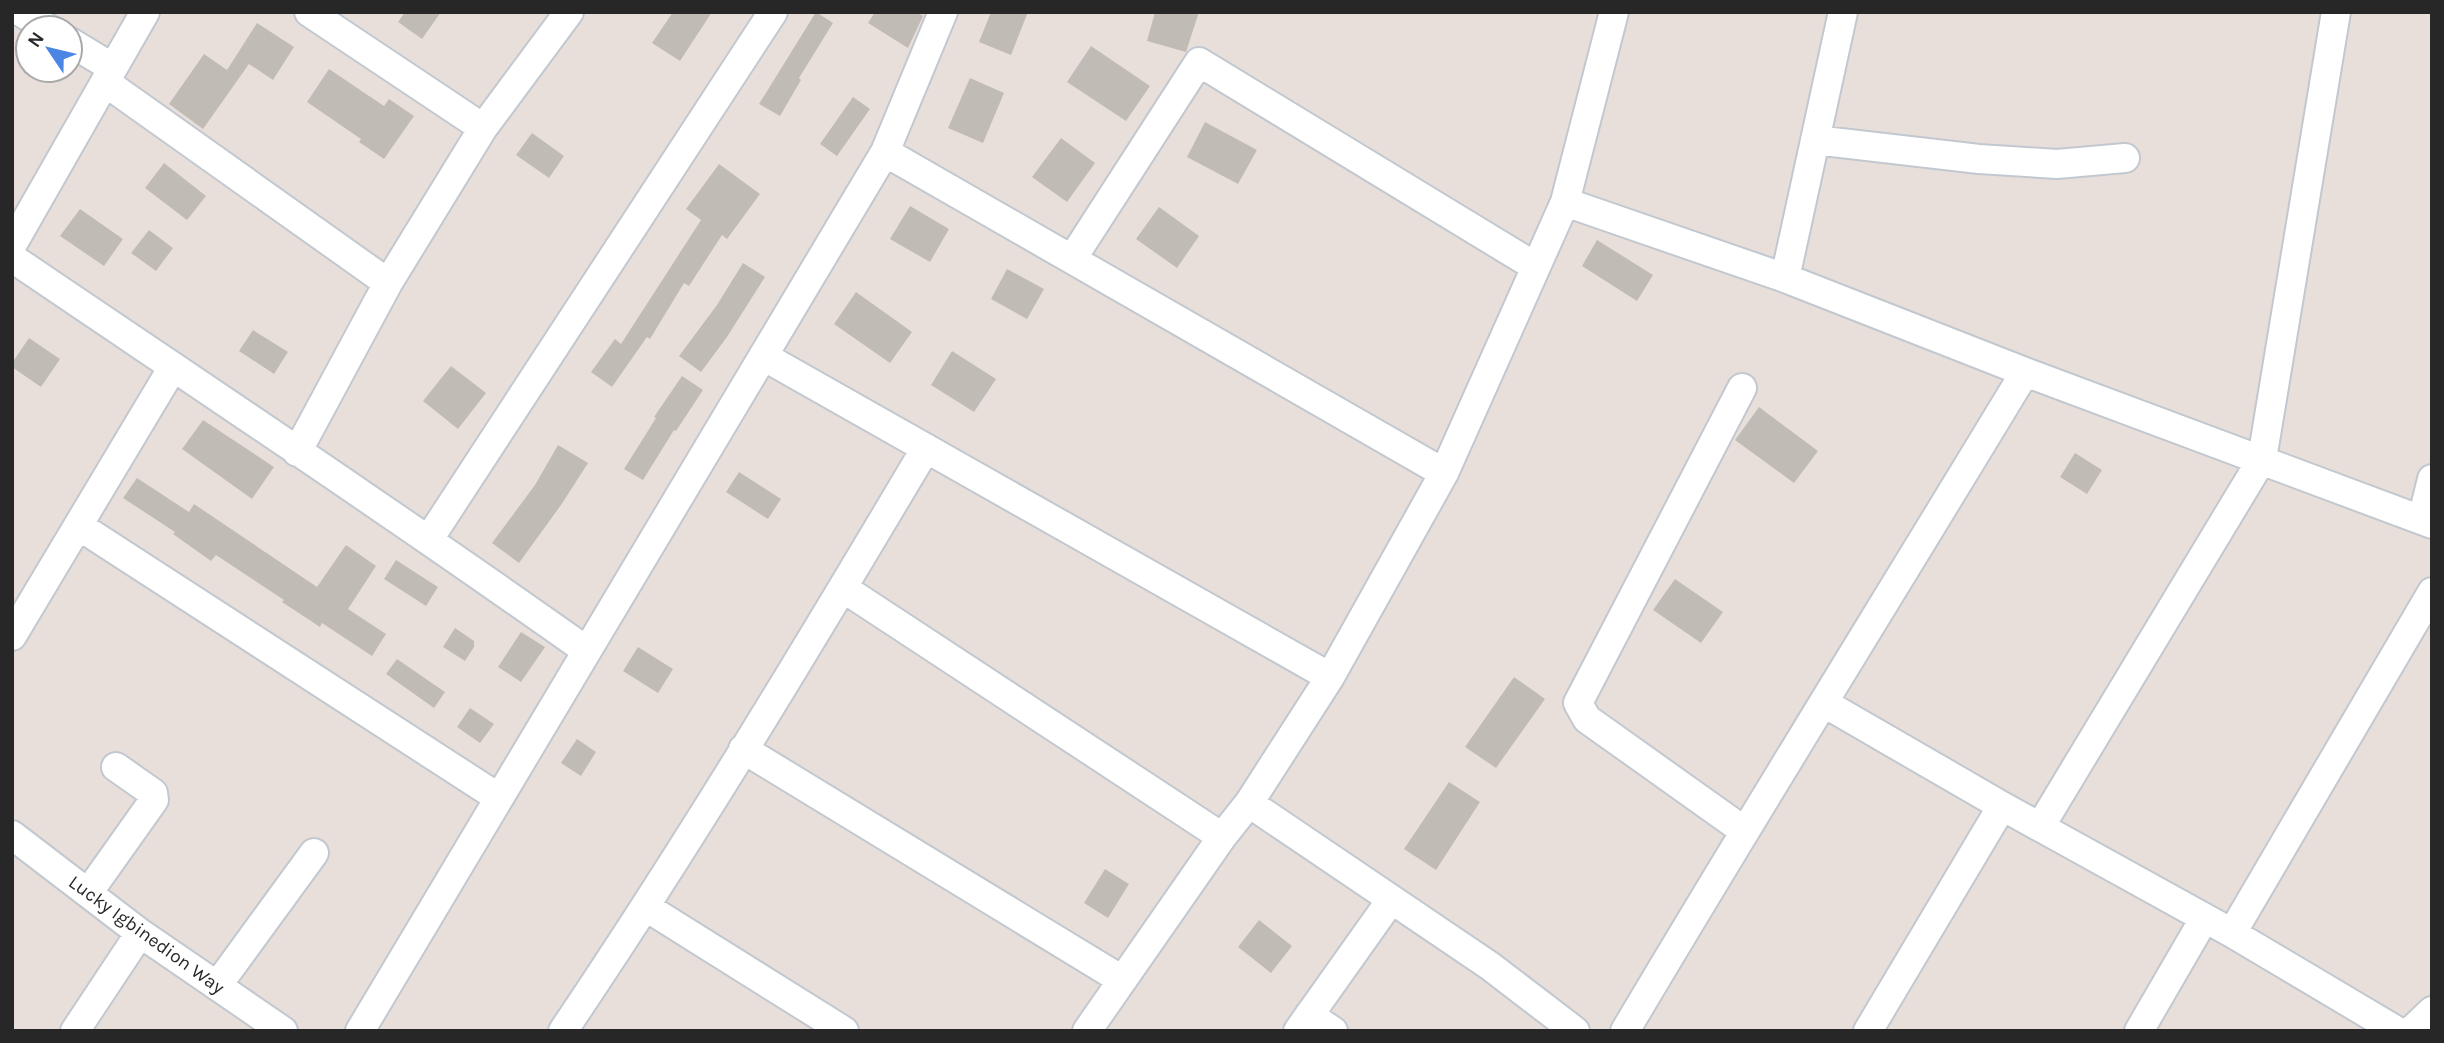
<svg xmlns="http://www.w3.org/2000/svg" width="2444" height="1043" viewBox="0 0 2444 1043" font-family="Karla,sans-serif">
<rect width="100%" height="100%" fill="#e8dfda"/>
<path fill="#c1bbb6" d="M405 12H441L422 39 398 22Z
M673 12H712L680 61 652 43Z
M816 12 833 23 799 78 801 80 780 116 759 104Z
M875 12H917L923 16 908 48 868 23Z
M991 12H1028L1011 55 979 42Z
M1155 12H1199L1186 52 1147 41Z
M257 23 294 47 273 80 249 64 203 129 169 104 204 54 227 70Z
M1091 46 1150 86 1126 121 1067 82Z
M329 69 384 106 389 99 414 116 384 159 359 142 361 139 307 102Z
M970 78 1004 93 983 143 948 128Z
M853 97 870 109 837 156 820 144Z
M1205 122 1257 150 1238 184 1187 157Z
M532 133 564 156 549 178 516 155Z
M1061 138 1095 163 1067 202 1032 177Z
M164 163 206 196 187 220 145 188Z
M719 164 760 194 727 239 722 235 689 286 684 283 650 339 647 337 612 387 591 372 615 339 621 344 701 220 686 209Z
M910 206 949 229 930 262 890 239Z
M1159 207 1199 236 1177 268 1136 239Z
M80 209 123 239 104 266 60 236Z
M149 230 173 248 156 271 131 253Z
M1597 240 1653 275 1637 301 1582 266Z
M743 263 765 277 727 337 701 372 679 356 717 305Z
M1007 269 1044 289 1027 319 991 299Z
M856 292 912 332 890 363 834 324Z
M253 330 288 352 274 374 239 351Z
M29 338 60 359 41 387 12 367V363Z
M952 351 996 379 974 412 931 385Z
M451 366 486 393 458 429 423 401Z
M682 376 703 390 676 431 674 430 643 480 624 469 656 418 654 417Z
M1759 407 1818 451 1794 483 1735 440Z
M203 420 274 467 252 499 182 449Z
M558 445 588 463 561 505 519 563 492 543 535 485Z
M2075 453 2102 470 2087 494 2060 477Z
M739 472 781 499 768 519 726 492Z
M137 478 189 512 194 504 317 587 346 545 376 566 348 609 386 634 372 656 322 623 320 627 282 602 284 600 216 555 211 561 173 534 175 532 123 498Z
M396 560 438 587 426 606 384 579Z
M1675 579 1723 612 1701 643 1653 610Z
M455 628 474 641V647L465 661 443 647Z
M521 632 545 647 521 682 498 667Z
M638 647 673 669 658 693 623 671Z
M397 659 445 692 434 708 386 674Z
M1514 677 1545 699 1496 768 1465 747Z
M470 708 494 724 480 743 457 727Z
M577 739 596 752 581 776 561 763Z
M1449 782 1480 802 1436 870 1404 849Z
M1105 869 1129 884 1108 918 1084 903Z
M1259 920 1292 946 1271 973 1238 947Z"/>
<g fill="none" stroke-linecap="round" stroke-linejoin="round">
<defs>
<path id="minor" d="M21 12 47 28
M309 12 483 128
M70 42 113 68
M105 82 388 283
M1815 140 1979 159 2057 164 2125 158
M885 152 1444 473 1565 202 1614 12
M1565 202 1785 278 2025 372 2432 524
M12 245 145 12
M12 258C204 388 398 517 587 651
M1072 259 1199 62 1536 267
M1785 278 1843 12
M763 356 1330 677 1249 803 1222 837 1087 1031
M1742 388 1578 703 1587 719 1743 830
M297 452 388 283 483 128 569 12
M2422 520 2432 479
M79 526 499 798
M429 539 773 12
M843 588 1222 837
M12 636 173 367
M1330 677 1444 473
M1824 703 2002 806 2232 933 2397 1031
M743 749 1122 980
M1249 803 1490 966 1575 1031
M2040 827 2262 459 2336 12
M12 835 140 933 283 1031
M88 893 154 800 153 793 116 767
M646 907 844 1031
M2232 933 2432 592
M217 986 314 853
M1309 1015 1333 1031
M75 1031 140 933
M360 1031 885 152 943 12
M563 1031C691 841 809 645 926 448
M1298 1031 1391 900
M1625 1031C1756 810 1892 592 2025 372
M1868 1031 2002 806
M2139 1031 2204 919
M2411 1031 2432 1011"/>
</defs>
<use href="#minor" stroke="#c2c8d0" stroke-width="32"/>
<use href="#minor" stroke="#fff" stroke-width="28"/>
</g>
<g text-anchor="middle" stroke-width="5" stroke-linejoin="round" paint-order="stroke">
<g font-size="19" fill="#272727" stroke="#fff">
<text transform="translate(147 934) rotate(36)" y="7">Lucky Igbinedion Way</text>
</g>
</g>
<rect width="2444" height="1043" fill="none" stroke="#272727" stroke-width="28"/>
<g transform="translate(49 49) rotate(305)"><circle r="33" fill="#ffffff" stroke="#a9a9a9" stroke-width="2"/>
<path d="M0-5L12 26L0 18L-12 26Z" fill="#4b86e4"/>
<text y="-10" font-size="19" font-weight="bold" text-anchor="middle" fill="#272727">N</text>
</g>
</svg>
